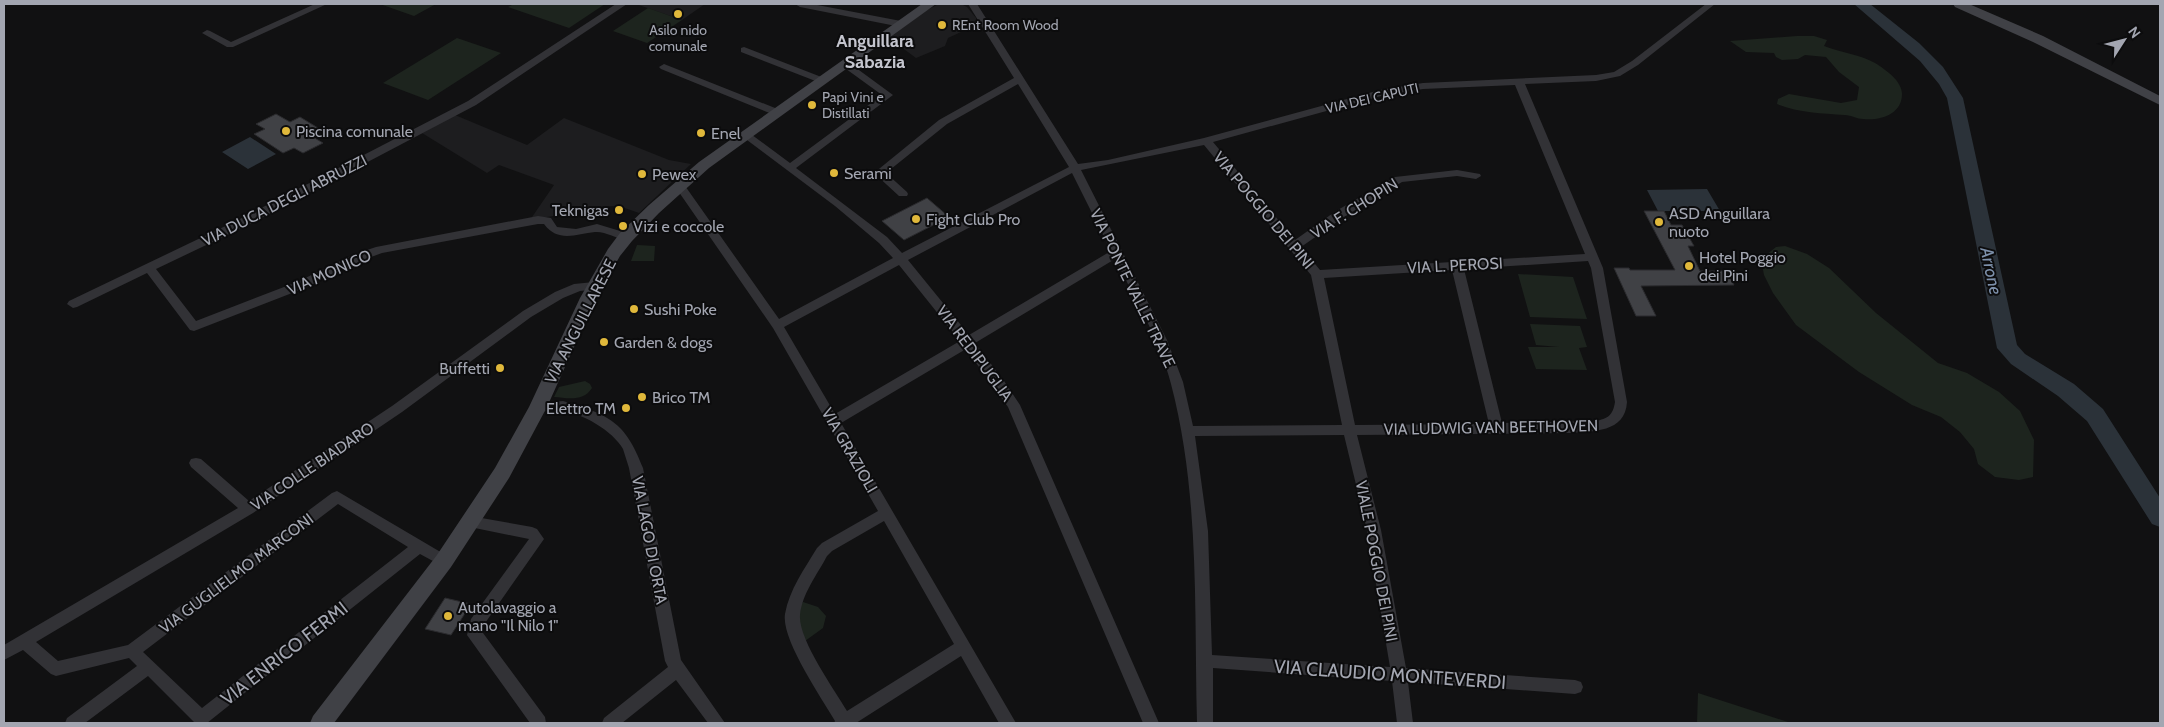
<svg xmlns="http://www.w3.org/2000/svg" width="2164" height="727" viewBox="0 0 2164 727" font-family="Cabin,sans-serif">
<rect width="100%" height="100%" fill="#111112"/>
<path fill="#1d1d1f" d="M636 4H705L682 20Z
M939 4H961L967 7 976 18V25L948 38 945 46 916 58 889 38 925 11Z
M455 115 527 145 564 118 669 160 691 164 639 213 619 206 581 207 576 212 530 220 554 185 499 165 487 173 422 133Z"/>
<path fill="#1d241e" d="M380 4H436L414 16Z
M514 4H605L569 28 508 7Z
M648 8 682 20 647 43 613 31Z
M1797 36H1814L1827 40 1824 46C1841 53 1859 54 1875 63 1886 70 1902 81 1902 94 1902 114 1881 121 1863 119 1857 119 1851 115 1845 115 1821 113 1799 113 1777 104L1778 99 1789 94 1841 103 1857 100 1859 87 1839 72 1826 57 1805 55 1798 59 1782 60 1776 57 1774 53 1746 52 1730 41Z
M457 38 501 53 428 100 383 83Z
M637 245 655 246 654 261H631Z
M1785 246 1807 254 1829 268 1876 313 1938 363 1967 373 1999 392 2020 411 2034 440 2033 477 2019 480 1995 477 1978 464 1974 449 1960 432 1941 417 1912 405 1859 372 1796 325 1773 293 1764 275 1761 259 1776 247Z
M1518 274 1573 277 1587 319 1530 317Z
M1530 324 1580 326 1587 347 1579 348 1587 370 1536 369 1528 347H1559L1536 345Z
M585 381 590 384 592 388C583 402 568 398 554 397L559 387Z
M803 602 818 607 826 616 823 628 805 641 799 635V608Z
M1698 693 1791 723H1697Z"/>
<path fill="#2b3239" d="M250 137 276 154 248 169 222 152Z
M1707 189 1720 211H1658L1647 190Z"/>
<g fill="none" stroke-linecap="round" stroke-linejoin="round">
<path fill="#2b3239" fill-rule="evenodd" d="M1854 4H1870L1919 43 1943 67 1963 98 2017 345 2025 354 2074 384 2103 409 2160 498V527L2152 524 2087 421 2058 396 2011 364 1997 348 1947 98 1939 84 1920 61Z"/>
</g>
<path fill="#404145" stroke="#2b2b2e" d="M276 114 290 122 300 117 318 128 308 134 323 143 303 153 294 148 283 153 254 134 265 129 256 124Z
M927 198 949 217 904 240 882 221Z
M1644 211H1664L1671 225H1682L1694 246H1688L1700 271H1726L1734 285 1641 286 1656 316H1636L1614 268H1629L1630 270H1675Z
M445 598 471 604 451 635 425 629Z"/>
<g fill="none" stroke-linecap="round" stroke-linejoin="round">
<path fill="#323236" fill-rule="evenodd" d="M315 4H327L233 47H227L202 33 207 30 210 31 231 42Z
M616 4H627L476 105 246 226 156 269 196 321 297 282 355 254 376 247 538 216 551 218 557 227 576 229 597 224 630 234 632 237 630 240 626 241C617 238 604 231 595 232 576 234 558 243 544 224H538L382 253 363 260 305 288 194 331 190 330 147 273 77 307 73 308 67 304 69 301 238 220 468 101Z
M795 4H812L901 21 906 24 901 27 800 7Z
M968 4H977L1078 164 1108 160 1204 138 1380 90 1423 83 1596 75 1614 72 1632 61 1706 4H1715L1638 65 1620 76 1596 81 1525 84 1603 268 1627 402C1625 433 1593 431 1569 433L1357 435 1381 530 1406 668 1575 680 1581 682 1583 687 1581 692 1575 694 1408 682 1413 723H1397L1392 681 1213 668V723H1197C1194 610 1200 495 1171 384 1160 340 1135 299 1115 259L975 343 1004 381 1020 405 1159 723H1143L1008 407 966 349 841 423 1016 723H999L961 656 856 723H834L835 721C821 697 781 639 785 614 789 590 805 568 817 548L822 543 878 511 773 328 674 185 679 182 683 183 779 319 893 258 879 243 835 206 739 134 740 132H748L790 163 882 95 842 66V62H848L893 95 796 168 887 237 902 253 1069 167 1018 84 947 124 886 173 907 192 908 194 907 196H899L874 173 939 120 1014 78ZM1515 85 1585 254 1320 270 1301 247 1344 217 1402 182 1457 176 1476 179 1481 176 1480 174 1457 170 1395 177 1336 211 1295 240 1213 142 1381 96 1423 89ZM1204 145 1311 275 1342 425 1193 426 1183 382 1167 340 1081 170ZM1072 173 1111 251 969 335 908 260ZM1588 261 1591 268 1615 402C1613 415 1608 419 1595 421L1502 423 1464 269ZM899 265 960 341 835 414 784 327ZM1452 270 1489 424 1355 425 1324 278ZM1344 435 1367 530 1390 667 1212 655 1208 531 1195 436ZM884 521 954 644 847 711C834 689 798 639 800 615 802 594 817 575 827 556L832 551Z
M744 47 824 78 826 80 824 82H818L741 52V48Z
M664 64 780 110 781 112 780 114H772L661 69 659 67Z
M594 282 600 286 598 289 580 291 563 298 531 317 402 412 253 513 36 642 58 661 128 645 332 493 337 491 449 557 451 561 449 565 444 567 420 554 207 723H195L148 676 85 723H65L67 718 137 666 129 658 56 676 51 674 23 650 4 660V645L238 508 191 467 189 463 191 459 196 458 201 459 249 501 392 406 523 311 555 292 574 284ZM338 504 408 547 202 708 143 652Z
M563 401C609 415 625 421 643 468L681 660 725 723H708L676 680 622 723H602L604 718 668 667 665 661 629 468C627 462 625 455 623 449 613 431 581 412 561 411 552 410 542 413 533 410L532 407 533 404Z
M470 516 532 527 537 529 544 539 483 626V633L545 717 546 723H530L467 635 471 619 529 539 465 526 463 522 465 518Z"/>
<path fill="#404146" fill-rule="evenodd" d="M922 4H936L709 168 659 213 632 241 620 256 596 298 547 407 509 478 451 567 334 723H310L313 716 437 555 495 468 529 407 580 298 608 249 620 233 649 205 699 162Z
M1953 4H1969L2043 36 2160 96V105L2033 42 1955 7Z"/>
</g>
<g fill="#e0b83b" stroke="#0c0c0d" stroke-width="2">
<circle cx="678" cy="14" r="5"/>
<circle cx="942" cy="25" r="5"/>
<circle cx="812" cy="105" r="5"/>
<circle cx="286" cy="131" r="5"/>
<circle cx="701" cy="133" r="5"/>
<circle cx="834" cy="173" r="5"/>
<circle cx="642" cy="174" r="5"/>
<circle cx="619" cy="210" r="5"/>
<circle cx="916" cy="219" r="5"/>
<circle cx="1659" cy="222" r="5"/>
<circle cx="623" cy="226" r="5"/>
<circle cx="1689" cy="266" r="5"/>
<circle cx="634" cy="309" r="5"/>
<circle cx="604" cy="342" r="5"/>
<circle cx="500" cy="368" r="5"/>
<circle cx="642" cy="397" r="5"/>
<circle cx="626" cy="408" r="5"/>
<circle cx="448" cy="616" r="5"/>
</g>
<g text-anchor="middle" stroke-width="4" stroke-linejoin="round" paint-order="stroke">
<g font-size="14" fill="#a3a6b1" stroke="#0c0c0d" text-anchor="start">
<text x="952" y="30">REnt Room Wood</text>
<text x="678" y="35" text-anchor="middle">Asilo nido<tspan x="678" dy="16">comunale</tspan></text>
<text x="822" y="102">Papi Vini e<tspan x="822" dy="16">Distillati</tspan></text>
</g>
<g font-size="14" fill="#a3a6b1" stroke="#0c0c0d">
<text transform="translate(1372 98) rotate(-13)" y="5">VIA DEI CAPUTI</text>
</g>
<g font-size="16" fill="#a3a6b1" stroke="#0c0c0d" text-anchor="start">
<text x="296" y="137">Piscina comunale</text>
<text x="711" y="139">Enel</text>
<text x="844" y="179">Serami</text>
<text x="652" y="180">Pewex</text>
<text x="609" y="216" text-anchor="end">Teknigas</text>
<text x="1669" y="219">ASD Anguillara<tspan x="1669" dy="18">nuoto</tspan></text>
<text x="926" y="225">Fight Club Pro</text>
<text x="633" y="232">Vizi e coccole</text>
<text x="1699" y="263">Hotel Poggio<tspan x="1699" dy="18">dei Pini</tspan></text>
<text x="644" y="315">Sushi Poke</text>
<text x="614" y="348">Garden &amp; dogs</text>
<text x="490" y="374" text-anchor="end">Buffetti</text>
<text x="652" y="403">Brico TM</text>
<text x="616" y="414" text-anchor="end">Elettro TM</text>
<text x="458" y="613">Autolavaggio a<tspan x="458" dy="18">mano "Il Nilo 1"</tspan></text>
</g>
<g font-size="16" fill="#a3a6b1" stroke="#0c0c0d">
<text transform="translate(284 200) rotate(-27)" y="6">VIA DUCA DEGLI ABRUZZI</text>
<text transform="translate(1354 208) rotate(-32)" y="6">VIA F. CHOPIN</text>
<text transform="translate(1264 210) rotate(50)" y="6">VIA POGGIO DEI PINI</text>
<text transform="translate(1455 265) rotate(-3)" y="6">VIA L. PEROSI</text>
<text transform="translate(329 272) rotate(-24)" y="6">VIA MONICO</text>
<text transform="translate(1133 288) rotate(64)" y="6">VIA PONTE VALLE TRAVE</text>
<text transform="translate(580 321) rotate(-63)" y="6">VIA ANGUILLARESE</text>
<text transform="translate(975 353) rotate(53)" y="6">VIA REDIPUGLIA</text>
<text transform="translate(1491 427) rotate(-1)" y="6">VIA LUDWIG VAN BEETHOVEN</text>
<text transform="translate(850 450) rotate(60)" y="6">VIA GRAZIOLI</text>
<text transform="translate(312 466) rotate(-34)" y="6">VIA COLLE BIADARO</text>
<text transform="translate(650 540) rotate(79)" y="6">VIA LAGO DI ORTA</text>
<text transform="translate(1377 561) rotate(79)" y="6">VIALE POGGIO DEI PINI</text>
<text transform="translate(236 573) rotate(-37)" y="6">VIA GUGLIELMO MARCONI</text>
</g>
<g font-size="18" font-weight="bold" fill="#c4c5ce" stroke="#0c0c0d">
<text x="875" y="47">Anguillara<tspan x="875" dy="21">Sabazia</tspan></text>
</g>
<g font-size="18" font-style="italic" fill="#7d90aa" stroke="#0c0c0d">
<text transform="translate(1991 271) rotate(78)" y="6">Arrone</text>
</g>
<g font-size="19" fill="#a3a6b1" stroke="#0c0c0d">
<text transform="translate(284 653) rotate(-38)" y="7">VIA ENRICO FERMI</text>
<text transform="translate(1390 674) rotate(4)" y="7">VIA CLAUDIO MONTEVERDI</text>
</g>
</g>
<rect width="2164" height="727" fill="none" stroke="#a3a6b1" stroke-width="10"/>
<g transform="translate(2124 40) rotate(54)" stroke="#0c0c0d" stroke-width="4" paint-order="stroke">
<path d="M0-4L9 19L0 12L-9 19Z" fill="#a3a6b1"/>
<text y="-8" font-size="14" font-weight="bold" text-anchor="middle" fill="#a3a6b1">N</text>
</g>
</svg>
